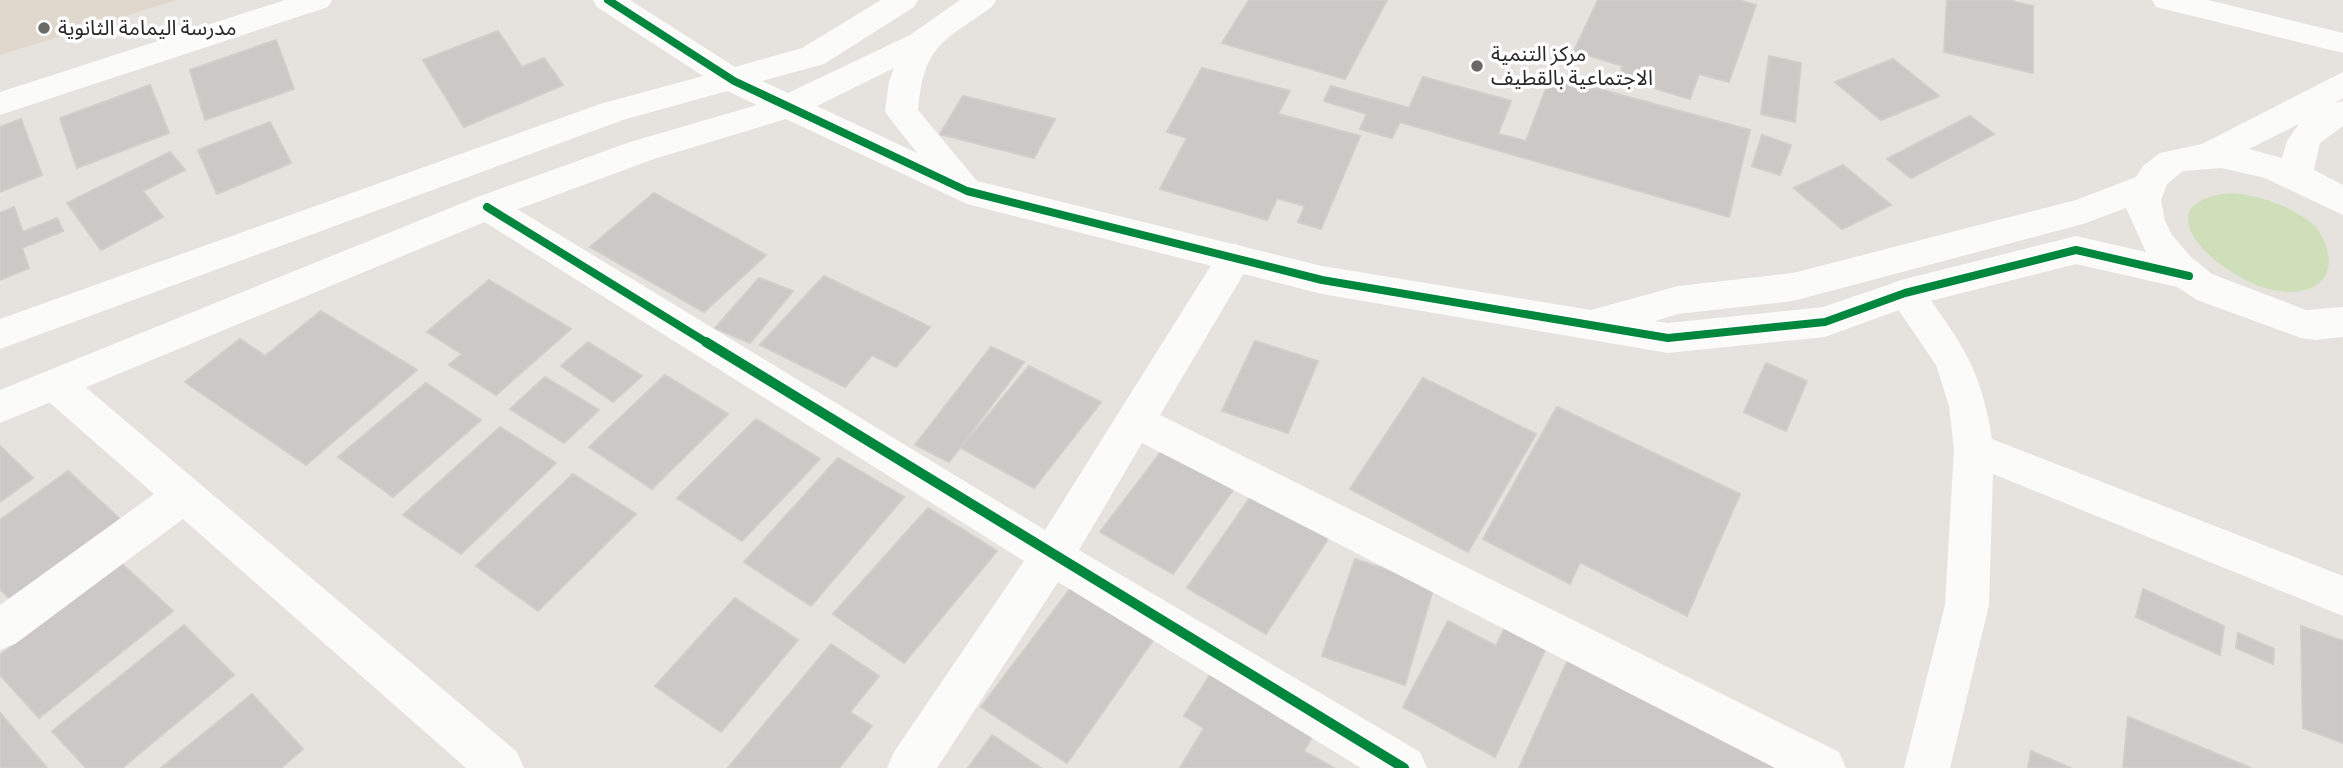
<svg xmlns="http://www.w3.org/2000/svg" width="2343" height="768" viewBox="0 0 2343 768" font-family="Barlow,'Noto Sans Arabic',sans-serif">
<rect width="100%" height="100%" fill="#e6e2de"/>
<path fill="#e0d8cd" d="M0 0H177L0 55Z"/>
<path fill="#cedfb9" d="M2231 193C2262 196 2291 206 2315 226 2343 265 2327 297 2278 291 2226 284 2133 203 2231 193Z"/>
<path fill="#cbc8c5" stroke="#d1ceca" stroke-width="2" d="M1249 0H1387L1345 79 1222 43Z
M1598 0H1738L1756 5 1729 82 1699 74 1690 99 1618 77 1623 66 1574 51Z
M1947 0H2007L2033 6V73L1944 52Z
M498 31 522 67 544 58 563 85 464 127 423 60Z
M276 40 294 89 205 120 190 70Z
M1769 56 1801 63 1795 122 1761 114Z
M1893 59 1939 96 1881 120 1835 82Z
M1202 68 1290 91 1278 114 1360 136 1321 229 1298 222 1305 206 1277 198 1267 220 1160 189 1187 138 1167 132Z
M1551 76 1750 130 1729 217 1400 122 1392 138 1360 129 1367 114 1324 101 1331 86 1409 108 1423 77 1511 101 1498 134 1526 141Z
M150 85 169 133 77 168 60 118Z
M963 96 1055 119 1034 158 940 134Z
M1970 116 1994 134 1911 178 1887 159Z
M21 119 42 175 0 192V127Z
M270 122 291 163 217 194 198 150Z
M1762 135 1791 145 1780 175 1752 166Z
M170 152 185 170 143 191 163 217 101 250 67 203Z
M1843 165 1891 205 1842 229 1794 188Z
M654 193 766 255 704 312 590 247Z
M14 207 23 232 57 218 63 231 22 248 29 268 0 280V213Z
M824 276 930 327 896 367 872 355 845 387 760 345Z
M759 278 793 291 750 343 715 328Z
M489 280 571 329 496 395 449 365 462 354 427 332Z
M321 311 417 370 306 465 185 382 240 339 265 356Z
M1255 341 1318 361 1288 433 1222 411Z
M588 342 642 376 613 402 561 366Z
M991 347 1024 362 949 462 915 445Z
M1766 363 1807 381 1786 431 1744 412Z
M1029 366 1101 402 1034 488 961 448Z
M665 375 728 414 652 489 589 447Z
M545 377 599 410 564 443 510 409Z
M1423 378 1536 434 1468 552 1350 489Z
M426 383 481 420 393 497 338 457Z
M1557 407 1740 494 1687 616 1580 562 1570 584 1483 539Z
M756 419 820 459 742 541 677 498Z
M500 427 556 463 461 554 403 515Z
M0 446 33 478 0 502Z
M1164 448 1235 487 1173 574 1100 532Z
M838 458 904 497 811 606 744 562Z
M68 471 122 521 14 603 0 589V520Z
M573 474 636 514 538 611 476 566Z
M1256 489 1333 531 1266 634 1187 588Z
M928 508 997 551 904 663 833 614Z
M1355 559 1434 586 1405 685 1322 656Z
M121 563 173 611 39 718 0 675V655Z
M1073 585 1156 636 1067 763 981 707Z
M2143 589 2224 626 2220 655 2136 617Z
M735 598 798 640 721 732 655 686Z
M1448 621 1496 646 1507 623 1548 644 1495 757 1403 707Z
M184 625 234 675 122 768H86L52 731Z
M2301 626 2343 641V743L2303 728Z
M2238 633 2274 649 2273 664 2236 648Z
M831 644 879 676 850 712 872 726 839 768H728Z
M1570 655 1798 768H1519Z
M1210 675 1322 719 1304 751 1334 768H1180L1204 728 1184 716Z
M252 694 303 749 281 768H161Z
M0 713 47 768H0Z
M2128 717 2251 768H2123Z
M992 735 1041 768H968Z
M2031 751 2071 768H2028Z"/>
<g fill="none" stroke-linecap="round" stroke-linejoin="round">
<path fill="#fbfbfa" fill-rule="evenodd" d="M285 0H332L328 7 0 115V92Z
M2152 0H2208L2343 33V53L2156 7Z
M487 194 499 198 1045 530 1222 248 1235 244 1248 248 1253 258 1160 415 1839 752 1846 768H1775L1142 443 1079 550 1420 752 1427 768H1361L1058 582 937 768H887L894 752 1024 561 475 216 470 207 475 198Z
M1905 279 1918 283C1960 341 1981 366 1992 439L2343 576V616L1993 474 1989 605 1950 768H1904L1945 605 1954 449 1949 406 1936 365 1887 293 1892 283Z
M56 369 70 374 517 752 524 768H466L183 519 15 644 0 650V605L154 494 42 396 37 385 42 374Z"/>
<path fill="#fbfbfa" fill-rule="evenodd" d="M593 0H630L735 67 802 48 881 0H918L914 7 824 64 762 81 788 93 910 35 960 0H996L992 7C941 43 925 44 918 110L977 181 1322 266 1591 310 1678 286 1793 273 2076 200 2136 177 2143 166 2160 153 2202 144 2343 72V98L2335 103 2343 101V126L2320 143 2314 170 2343 185V215L2265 178 2221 168 2183 171 2167 184 2161 200 2165 221 2172 235 2191 257 2212 274 2306 310 2343 307V337L2315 340 2301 338 2197 300 2177 287 2076 264 1910 306 1825 337 1668 353 1322 294 967 204 786 119 654 159 499 216 0 423V390L475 198 630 142 757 105 727 91 623 120 0 349V319L600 104 703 76 597 7ZM894 68 889 81 885 112 917 153 817 106ZM2299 124 2287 141 2282 158 2249 149ZM2126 208 2146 252 2076 236 1905 279 1823 307 1668 323 1655 321 1678 314 1793 301 2083 224Z"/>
<defs>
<path id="cycleway-far1" d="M608 0 734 81 967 191 1322 280 1668 338 1825 322 1905 293 2076 250 2189 276
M487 207 709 344"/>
<path id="cycleway" d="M706 342 1404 768"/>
</defs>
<use href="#cycleway-far1" stroke="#fff" stroke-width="11"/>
<use href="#cycleway" stroke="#fff" stroke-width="14"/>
<use href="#cycleway-far1" stroke="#00873e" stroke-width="8"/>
<use href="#cycleway" stroke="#00873e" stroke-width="10"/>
</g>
<g fill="#6a6968" stroke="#fff" stroke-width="2.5">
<circle cx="44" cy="28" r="7"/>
<circle cx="1477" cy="66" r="7"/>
</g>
<g text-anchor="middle" stroke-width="7" stroke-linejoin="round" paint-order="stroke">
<g font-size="21" fill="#282828" stroke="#fff" text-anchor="start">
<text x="58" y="35">مدرسة اليمامة الثانوية</text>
<text x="1491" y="61">مركز التنمية<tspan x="1491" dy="24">الاجتماعية بالقطيف</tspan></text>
</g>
</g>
</svg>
